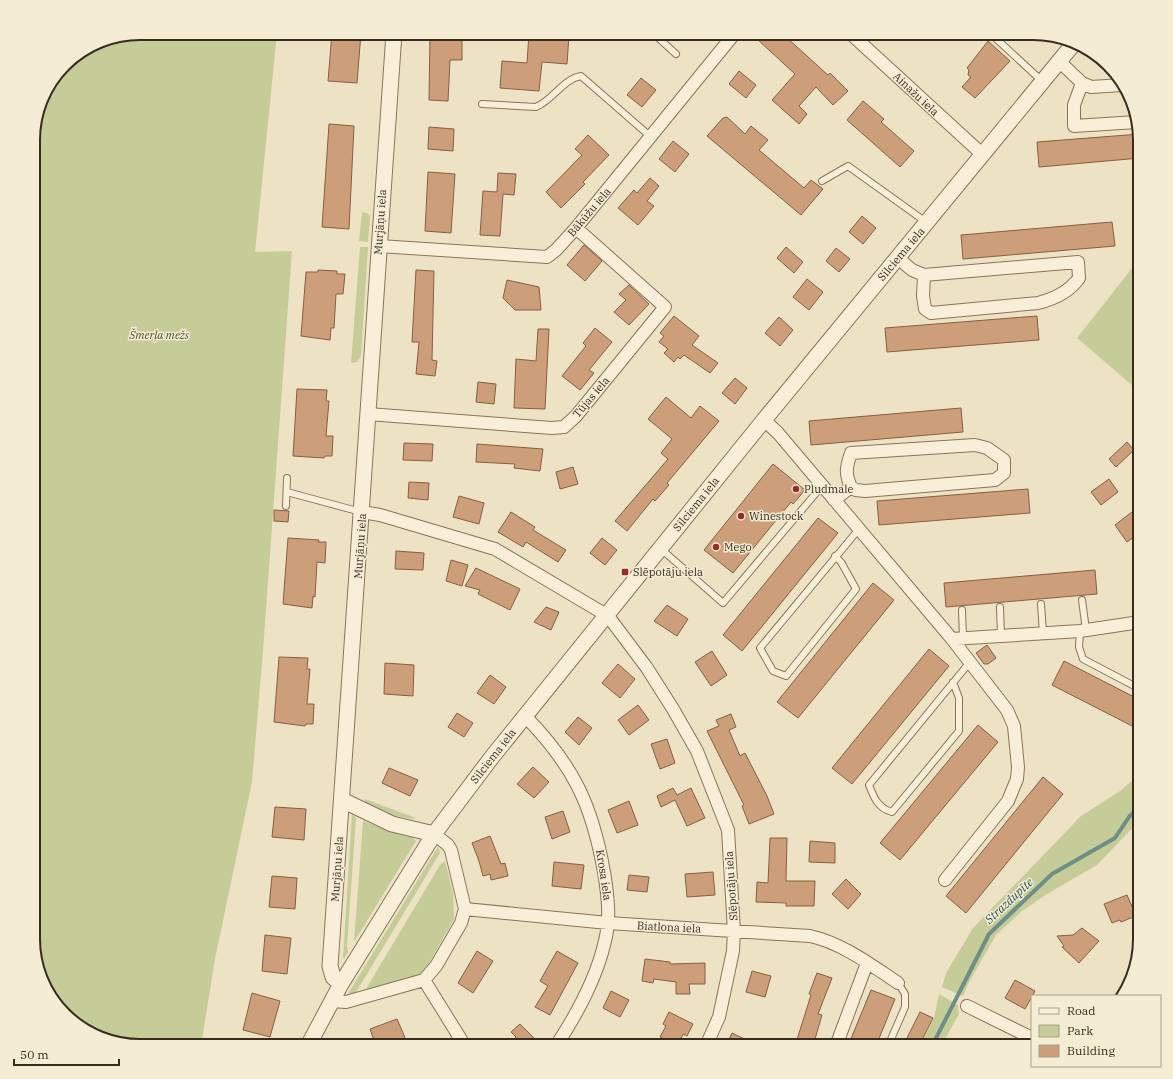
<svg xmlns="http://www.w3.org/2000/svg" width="1173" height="1079" viewBox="0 0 1173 1079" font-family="'IBM Plex Serif',serif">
<rect width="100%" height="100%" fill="#eee2c4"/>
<path fill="#c5cc98" d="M140 33H277L255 252 292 251 263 651 252 782 215 959 201 1046H140L99 1038 64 1015 41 980 33 946V133L44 92 69 60 99 41Z
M362 212 367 213 370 216 368 242 359 241Z
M360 247H368L361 356 357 362 351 363Z
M1140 258V392L1077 338Z
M1140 774V820L1097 865 1047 894 1022 911 996 935 969 982 963 996 942 987 946 973 973 928 1081 816 1120 791Z
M365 799 416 818 413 819 382 814 363 803Z
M352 814 356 818 347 946 348 952 344 959 343 957Z
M363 821C372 824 381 829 390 831 400 834 408 831 416 841L354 942Z
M438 847 440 853 355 994 350 996 349 992Z
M445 861 453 893 454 919 424 972 405 981 366 989 440 865Z
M939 994 958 1005 959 1014 941 1046H920L934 1018Z"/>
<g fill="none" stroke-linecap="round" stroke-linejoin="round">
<path stroke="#6d8f87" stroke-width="4" d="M932 1046 989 934 1052 874 1115 838 1129 817 1140 806"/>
</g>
<path fill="#cc9e7a" stroke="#885e41" d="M332 33H361L357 83 328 81Z
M529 33 569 35 567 64 542 62 539 91 500 88 502 61 527 63Z
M763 33H792L787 38 828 75 830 73 848 91 833 105 816 87 799 106 807 114 799 124 772 100 795 74 757 39Z
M430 34H462V60H450L448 101 429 100Z
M988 41 1010 61 975 98 962 87 971 77 968 75 969 70 967 68Z
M739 71 756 85 746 98 729 84Z
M641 78 656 90 642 107 627 95Z
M863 101 884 119 881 122 914 151 900 167 847 120Z
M727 117 745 134 751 126 768 140 759 150 804 188 811 180 823 189 801 215 707 136 723 118Z
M329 124 354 126 349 229 322 227Z
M429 127 454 129 453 151 428 149Z
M1140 134V158L1039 167 1037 142Z
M588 135 609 155 583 182 585 184 561 208 546 192 582 155 575 149Z
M673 141 689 154 675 172 659 159Z
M428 172 455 174 451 233 425 231Z
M498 173 516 174 514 195 503 194 500 236 480 235 483 191 497 192Z
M650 178 659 186 647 201 654 206 638 225 618 208 634 190 637 193Z
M862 216 876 228 863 244 849 232Z
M1112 222 1115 246 963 259 961 235Z
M584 245 602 261 585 281 567 265Z
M786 247 803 262 794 273 777 258Z
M836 248 850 259 839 272 826 261Z
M318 270 337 271V274H345L343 294H336L334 328H331L330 340 301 336 306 272H318Z
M416 270 434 271 432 360 437 361 435 376 416 374 419 342H412Z
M807 279 823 292 809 310 793 297Z
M507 280 539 287 541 310H515L503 298Z
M629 285 649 304 629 325 614 312 626 300 619 294Z
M674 316 699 336 692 345 718 363 710 373 684 355 680 359 678 357 674 362 664 353 668 349 659 342 664 336 660 333Z
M1037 316 1039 340 887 352 885 328Z
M779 317 793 330 780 346 765 333Z
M595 328 612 342 589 370 594 373 580 390 562 376 586 346 583 343Z
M538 329H549L545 409 514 408 516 359 536 361Z
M735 378 747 388 735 404 722 393Z
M478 382 496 384 494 404 476 402Z
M297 389 327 390 326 401H329L326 436H333L332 456H325L324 458 293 456Z
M666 397 691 418 700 406 719 421 667 483 669 485 655 501 653 499 627 531 615 521 668 459 661 453 672 439 648 419Z
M961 408 963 432 811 445 809 421Z
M1127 442 1134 450 1116 467 1109 459Z
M404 443 433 444 432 461 403 460Z
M477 444 543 449 540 471 514 468 515 464 476 462Z
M773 464 805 490 793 504 791 502 733 573 704 550Z
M573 467 578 484 560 489 556 472Z
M1109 479 1118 492 1101 505 1091 492Z
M409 482 429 483 428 500 408 498Z
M1028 489 1030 513 879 525 877 501Z
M459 496 484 503 479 524 453 517Z
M274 510 289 511 288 522 274 521Z
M511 512 535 527 533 530 566 550 558 562 526 542 523 547 498 532Z
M1132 512 1140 523V533L1127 542 1115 525Z
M818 518 838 533 742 651 723 635Z
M288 538 319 540 318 542H326L325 563 317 562 315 597 313 596 312 608 283 604Z
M602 538 617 550 605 565 590 553Z
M396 551 424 553 423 570 395 569Z
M451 560 468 565 462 586 446 581Z
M476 568 520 589 510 610 478 594 480 590 465 586Z
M1095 570 1097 594 946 607 944 583Z
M873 583 894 600 798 718 777 702Z
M667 605 688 619 677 636 654 621Z
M546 607 559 612 551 630 534 622Z
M987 645 996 658 988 664H984L976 653Z
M929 649 949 666 852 784 832 768Z
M712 651 727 675 711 686 695 662Z
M279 657 308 658 307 669H310L307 704H314L313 724H306L305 726 274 722Z
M1064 661 1140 700V730L1052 685Z
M385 663 414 665 413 696 384 694Z
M618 664 635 679 620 698 602 683Z
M490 675 506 687 494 704 477 693Z
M638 705 649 720 629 735 618 720Z
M457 713 473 723 464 737 448 727Z
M731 714 736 727 729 730 740 756 745 753 767 796 774 814 749 824 742 806 744 805 707 731 719 726 716 720Z
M578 717 592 728 579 745 565 732Z
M978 725 998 742 900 860 880 843Z
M667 739 675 763 660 769 651 744Z
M533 767 549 782 534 798 517 784Z
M389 768 418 780 410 796 382 783Z
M1043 777 1063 794 966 913 946 896Z
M673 788 677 795 691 788 705 818 687 826 675 800 661 807 657 796Z
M629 801 638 825 617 833 608 810Z
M275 807 306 809 304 840 272 837Z
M563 811 570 832 552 839 545 817Z
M490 836 501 864 505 863 508 876 491 880 490 874 483 876 479 861 472 843Z
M770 838H787L786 881H815L814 906H786V903L756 902 757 882 768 883Z
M810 841 835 843V863L809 862Z
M554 862 584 865 581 889 552 886Z
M713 872 715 895 687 897 685 874Z
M629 875 649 877 647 892 627 890Z
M272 876 297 878 295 909 269 907Z
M846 879 861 894 848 909 832 894Z
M1127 895 1136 916 1121 922 1120 920 1112 923 1104 904Z
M1082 928 1099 941 1079 963 1062 947 1064 946 1057 936 1073 935Z
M265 935 291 938 287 974 262 971Z
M477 951 493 961 473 993 458 983Z
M557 951 578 963 550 1015 535 1007 548 986 540 981Z
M645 959 670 962V964L705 963V984H689L690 994H676V982L654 979 653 983 642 981Z
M752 971 771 976 765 997 746 992Z
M817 973 832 978 818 1014 822 1015 813 1046H795L811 995 809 994Z
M1015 980 1035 991 1025 1009 1005 998Z
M871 990 895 999 876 1046H848Z
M611 991 629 1000 620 1017 603 1008Z
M252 993 280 1001 270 1037 243 1030Z
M669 1012 693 1024 687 1036 683 1034 678 1046 660 1037 666 1026 663 1024Z
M920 1012 933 1018 919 1046H903Z
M397 1019 406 1040 390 1046H376L370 1029Z
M520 1024 536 1040 530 1046H508L516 1037 511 1032Z
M732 1033 759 1046H726Z"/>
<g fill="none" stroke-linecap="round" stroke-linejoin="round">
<defs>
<path id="service" d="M653 33 676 54
M990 33 1043 82
M482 104 536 107C553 100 563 79 581 76L651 137
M822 181 848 166 926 222
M287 492 361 512
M286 506 287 478
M661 549 723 603 822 486
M835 556 841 562 856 589 786 676 773 671 760 648 859 529
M1082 600 1086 630
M1041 604 1043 633
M1000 607 1001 636
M962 610 963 638
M1080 631 1079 647 1083 659 1140 689
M953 682 959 698V731L892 812C878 808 874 798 869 785L970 662
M888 1046 905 1007V994L898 983"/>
<path id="minor" d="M850 33 983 155
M1059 61 1082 83 1091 87 1122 85
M1082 83 1074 105V126L1137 122
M379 246 547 257 556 250 576 228 735 33
M898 258 912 270 924 275 1078 262 1079 278C1070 291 1054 299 1038 303L931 313 925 309 923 296 924 275
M368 414 552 428 564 427 576 416 665 307 576 228
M764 420 778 433 952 639 1007 710 1014 726 1018 767 1017 779 1008 801 945 880
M834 500 851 487C845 474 846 467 851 453L975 445 987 448 1004 460V473L995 480 865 491 856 490 851 487
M362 512 380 515 495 549 608 616 647 668 673 709 697 751 728 830 734 931 733 951 719 1017 706 1046
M952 639 1080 631 1140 622
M525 716C573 765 592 804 604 872 608 897 611 920 604 945 596 978 575 1017 556 1046
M465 909 608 923 810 936C842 943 871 965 898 983
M424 980 465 1046
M332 1001 346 1002 424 980 436 966 461 923 465 909 451 850 448 845 434 834
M967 1006 1032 1038
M836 1046 867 963"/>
<path id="tertiary" d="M342 800 392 824 434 834
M341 984 333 977 330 966 394 33
M308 1046 341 984 434 834 492 757 764 420 1075 42"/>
</defs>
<use href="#service" stroke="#89745b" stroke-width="8"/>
<use href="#minor" stroke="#89745b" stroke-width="14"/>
<use href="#tertiary" stroke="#89745b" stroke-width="17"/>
<use href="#service" stroke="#f9efd8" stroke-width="6"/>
<use href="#minor" stroke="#f9efd8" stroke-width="12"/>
<use href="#tertiary" stroke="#f9efd8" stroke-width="15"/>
</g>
<g fill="#972c2b" stroke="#f5ecd4" stroke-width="1.5">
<circle cx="796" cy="489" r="4"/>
<circle cx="741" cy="516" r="4"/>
<circle cx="716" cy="547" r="4"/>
<rect x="621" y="568" width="8" height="8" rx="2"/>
</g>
<g text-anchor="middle" stroke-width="3" stroke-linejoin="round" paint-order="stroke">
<g font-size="11" fill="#392c1f" stroke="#f5ecd4">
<text transform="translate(916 94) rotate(43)" y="4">Ainažu iela</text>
<text transform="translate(589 212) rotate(-50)" y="4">Bākūžu iela</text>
<text transform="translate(380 222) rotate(-86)" y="4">Murjāņu iela</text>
<text transform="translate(901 254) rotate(-50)" y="4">Silciema iela</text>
<text transform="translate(591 397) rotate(-50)" y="4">Tūjas iela</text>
<text transform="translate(696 504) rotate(-51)" y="4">Silciema iela</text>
<text transform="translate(360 546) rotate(-86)" y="4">Murjāņu iela</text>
<text transform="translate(493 756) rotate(-52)" y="4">Silciema iela</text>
<text transform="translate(337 869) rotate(-86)" y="4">Murjāņu iela</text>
<text transform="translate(604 875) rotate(81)" y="4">Krosa iela</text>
<text transform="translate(731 886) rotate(-94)" y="4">Slēpotāju iela</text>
<text transform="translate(669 927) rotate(3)" y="4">Biatlona iela</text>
</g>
<g font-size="11" font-style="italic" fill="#485525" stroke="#f5ecd4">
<text x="159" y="339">Šmerļa mežs</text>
</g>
<g font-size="11" fill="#392c1f" stroke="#f5ecd4" text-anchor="start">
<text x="804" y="493">Pludmale</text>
<text x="749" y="520">Winestock</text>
<text x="724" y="551">Mego</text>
<text x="633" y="576">Slēpotāju iela</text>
</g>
<g font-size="12" font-style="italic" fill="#2e5856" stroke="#f5ecd4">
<text transform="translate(1009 901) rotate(-43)" y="4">Strazdupīte</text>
</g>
</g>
<path d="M0 0H1173V1079H0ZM140 40H1033A100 100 0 0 1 1133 140V939A100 100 0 0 1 1033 1039H140A100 100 0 0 1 40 939V140A100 100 0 0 1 140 40Z" fill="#f5ecd4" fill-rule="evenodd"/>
<path fill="none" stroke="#392c1f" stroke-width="2" d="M140 40H1033A100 100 0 0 1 1133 140V939A100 100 0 0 1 1033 1039H140A100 100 0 0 1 40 939V140A100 100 0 0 1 140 40Z"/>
<rect x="1031" y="995" width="130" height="72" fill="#f5ecd4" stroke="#aa9f8c"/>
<rect x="1039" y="1008" width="20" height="6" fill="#f9efd8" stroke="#aa9f8c"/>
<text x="1067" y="1015" font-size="12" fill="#392c1f">Road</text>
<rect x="1039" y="1025" width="20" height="12" fill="#c5cc98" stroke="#aa9f8c"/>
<text x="1067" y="1035" font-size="12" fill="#392c1f">Park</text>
<rect x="1039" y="1045" width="20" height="12" fill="#cc9e7a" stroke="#aa9f8c"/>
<text x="1067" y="1055" font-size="12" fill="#392c1f">Building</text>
<path d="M14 1059v6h105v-6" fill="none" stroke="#392c1f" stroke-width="2"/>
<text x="20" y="1059" font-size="12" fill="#392c1f" stroke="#f5ecd4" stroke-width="3" paint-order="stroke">50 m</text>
</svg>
